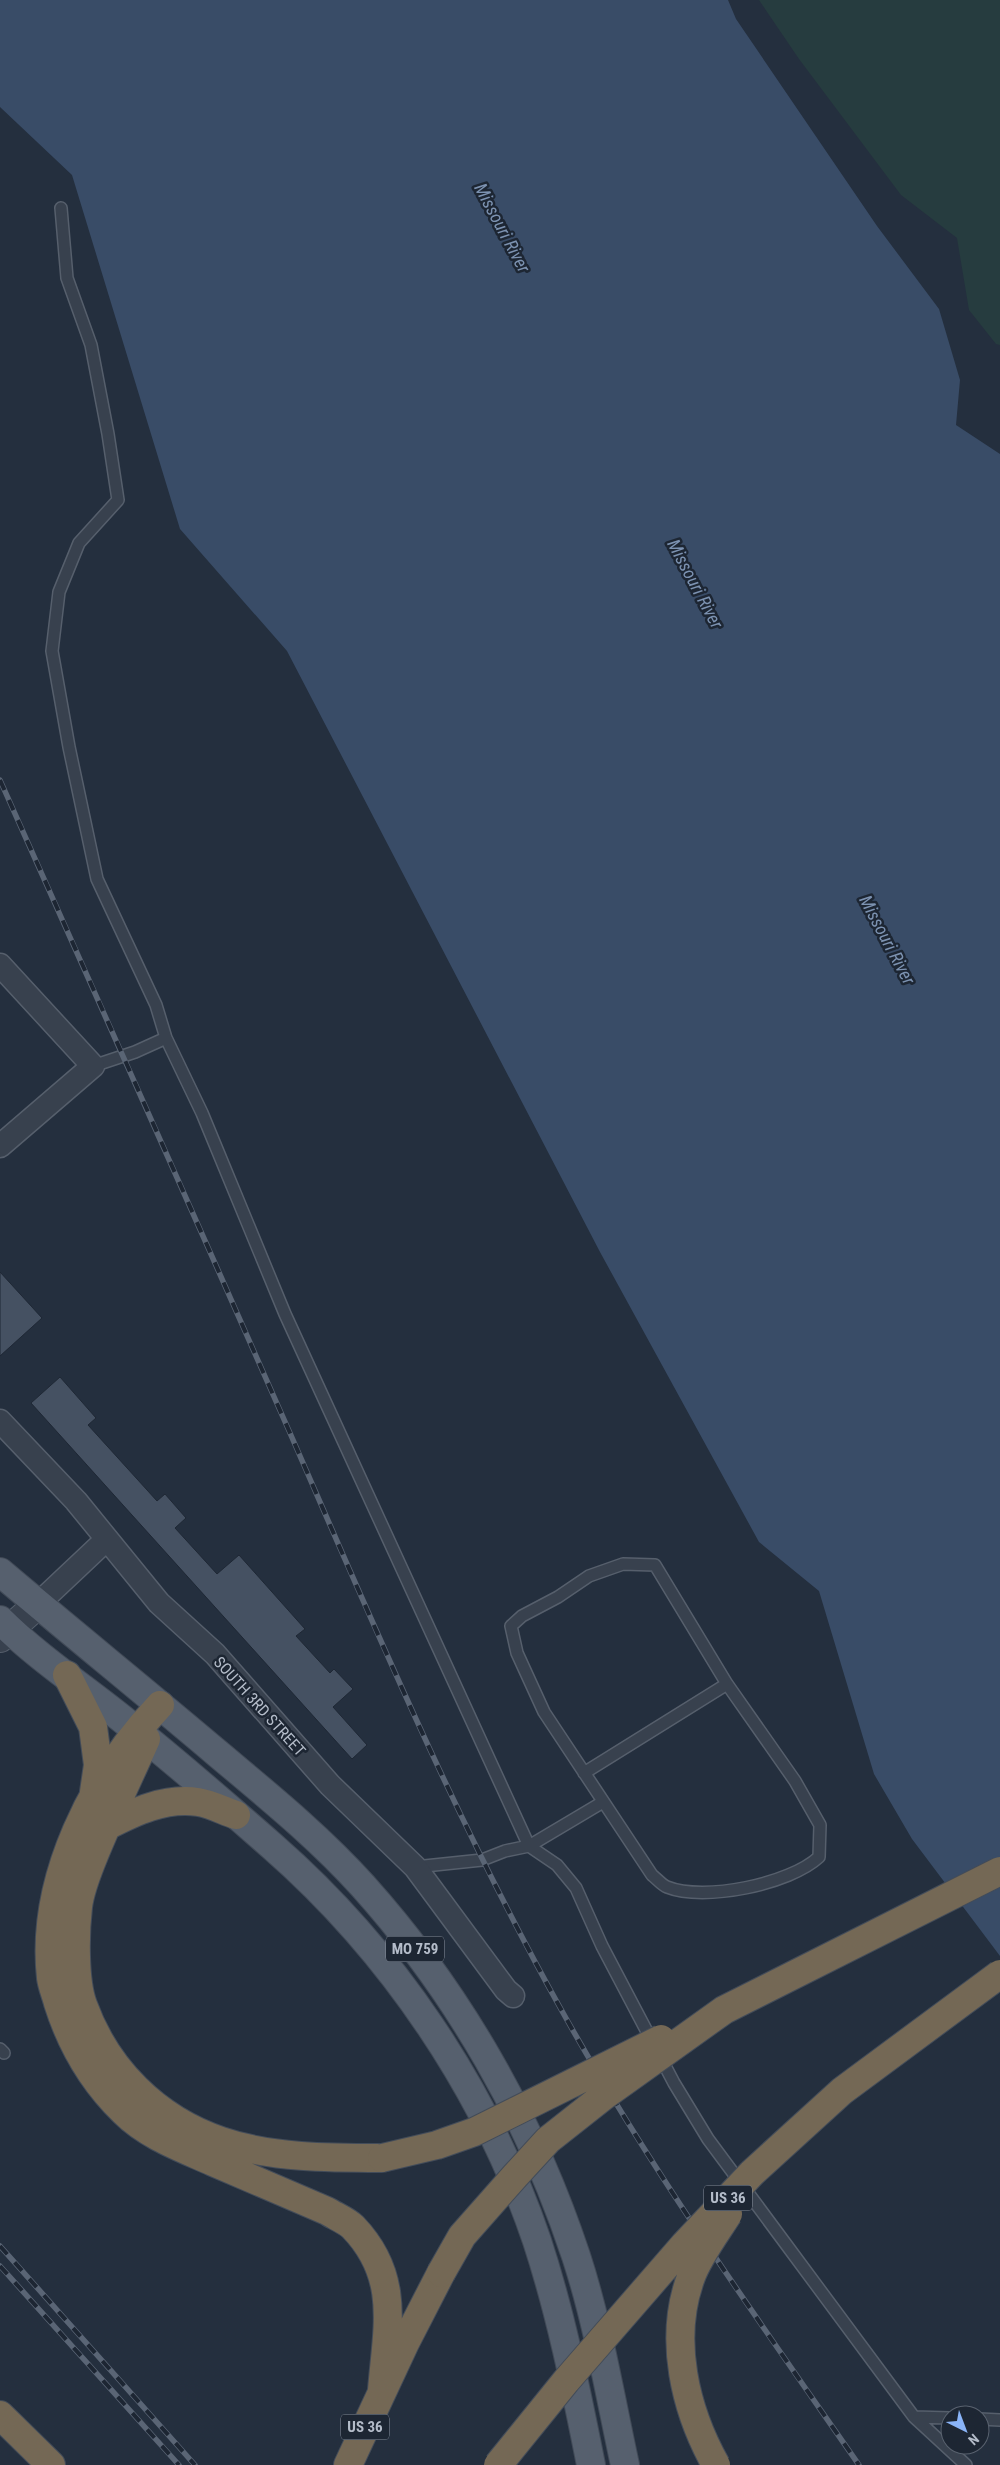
<svg xmlns="http://www.w3.org/2000/svg" width="1000" height="2465" viewBox="0 0 1000 2465" font-family="'Roboto Condensed',sans-serif">
<rect width="100%" height="100%" fill="#242f3e"/>
<path fill="#263c3f" d="M759 0H1000V345L996 344 969 310 957 238 901 195 799 59Z"/>
<path fill="#394c67" d="M0 0H728L736 19 877 226 939 309 960 380 956 425 1000 454V1956L912 1839 874 1774 819 1591 759 1542 600 1252 287 651 180 529 72 175 0 107Z"/>
<path fill="#455162" stroke="#1f2835" d="M0 1272 42 1318 0 1356Z
M60 1377 96 1418 88 1425 157 1501 165 1494 186 1518 175 1528 217 1574 239 1555 305 1629 296 1636 330 1673 334 1669 353 1689 333 1707 367 1745 352 1759 31 1403Z"/>
<g fill="none" stroke-linecap="round" stroke-linejoin="round">
<defs>
<path id="service" d="M61 208 67 278 91 345 108 434 118 500 79 543 59 592 52 651 69 747 97 879 156 1005 166 1038 202 1113 285 1314 529 1846 557 1865 576 1888 602 1946 674 2083 708 2139 914 2417 966 2465
M93 1066 135 1052 166 1038
M623 1564 655 1565 727 1684 795 1781 820 1825 819 1857C790 1884 704 1902 667 1887 662 1885 657 1879 652 1875L544 1712 517 1653 511 1626 522 1616 558 1597 589 1576Z
M584 1773 727 1684
M415 1867 482 1860 505 1851 529 1846 603 1802
M0 2049 4 2053
M914 2417 950 2418
M980 2419 1000 2420"/>
<path id="minor" d="M0 965 93 1066 0 1146
M0 1421 76 1501 159 1603 215 1654 330 1785 415 1867 506 1990 513 1996
M38 1604 107 1539"/>
<path id="tertiary" d="M0 1638 38 1604"/>
<path id="primary" d="M0 1572C72 1633 145 1692 217 1753 267 1795 319 1837 363 1886 459 1993 531 2120 576 2256 598 2323 610 2396 625 2465
M0 1620C36 1656 81 1686 121 1718 172 1759 222 1802 272 1846 392 1951 486 2090 537 2241 561 2314 576 2390 591 2465"/>
<path id="motorway" d="M67 1675 93 1727 98 1765 94 1792
M160 1705C94 1775 40 1879 51 1978 52 1986 56 1995 58 2003 71 2044 93 2082 124 2112 148 2136 182 2148 213 2162 251 2178 289 2195 327 2211 335 2216 347 2221 353 2227 401 2277 387 2328 382 2390
M146 1739C129 1777 111 1814 95 1853 88 1870 80 1889 78 1907 75 1933 74 1981 83 2005 106 2069 156 2119 221 2141 270 2158 331 2158 382 2158
M105 1827C134 1812 165 1797 198 1802 211 1804 224 1811 236 1815
M0 2415 51 2465
M348 2465 405 2343 441 2273"/>
</defs>
<use href="#service" stroke="#565f6c" stroke-width="14"/>
<use href="#minor" stroke="#565f6c" stroke-width="25"/>
<use href="#tertiary" stroke="#565f6c" stroke-width="30"/>
<use href="#primary" stroke="#414a57" stroke-width="30"/>
<use href="#motorway" stroke="#434c59" stroke-width="30"/>
<use href="#service" stroke="#38414e" stroke-width="11"/>
<use href="#minor" stroke="#38414e" stroke-width="22"/>
<use href="#tertiary" stroke="#38414e" stroke-width="28"/>
<use href="#primary" stroke="#56606e" stroke-width="28"/>
<use href="#motorway" stroke="#746855" stroke-width="28"/>
<defs>
<path id="rail" d="M0 780C97 997 194 1215 290 1433 375 1628 458 1825 562 2011 650 2169 756 2317 859 2465
M0 2246 195 2465
M0 2266 179 2465"/>
</defs>
<use href="#rail" stroke="#5a6575" stroke-width="5.5"/>
<use href="#rail" stroke="#1d2633" stroke-width="4" stroke-dasharray="11" stroke-linecap="butt"/>
<defs>
<path id="motorway-bridge" d="M382 2158 437 2145 474 2132 661 2039
M441 2273 462 2236 515 2176 548 2140 605 2095 724 2010 1000 1871
M498 2465 566 2381 685 2244 752 2173 842 2091 1000 1974
M716 2465C685 2410 668 2339 691 2277 698 2257 716 2233 728 2214"/>
</defs>
<use href="#motorway-bridge" stroke="#434c59" stroke-width="30" stroke-linecap="butt"/>
<use href="#motorway-bridge" stroke="#746855" stroke-width="28"/>
</g>
<g text-anchor="middle" stroke-width="5" stroke-linejoin="round" paint-order="stroke">
<g fill="#1d2633" stroke="#878f9c" stroke-width="1">
<rect x="386" y="1936.5" width="58" height="25" rx="4"/>
<rect x="704" y="2185.5" width="48" height="25" rx="4"/>
<rect x="341" y="2414.5" width="48" height="25" rx="4"/>
</g>
<g font-size="15" font-weight="bold" fill="#b4bcc9">
<text x="415" y="1954">MO 759</text>
<text x="728" y="2203">US 36</text>
<text x="365" y="2432">US 36</text>
</g>
<g font-size="16" fill="#b4bcc9" stroke="#1d2633">
<text transform="translate(260 1706) rotate(48)" y="6">SOUTH 3RD STREET</text>
</g>
<g font-size="18" font-style="italic" fill="#7c92b1" stroke="#1d2633">
<text transform="translate(502 228) rotate(62)" y="6">Missouri River</text>
<text transform="translate(695 584) rotate(62)" y="6">Missouri River</text>
<text transform="translate(887 940) rotate(62)" y="6">Missouri River</text>
</g>
</g>
<g transform="translate(965 2430) rotate(138)"><circle r="24" fill="#1d2633" stroke="#59626f"/>
<path d="M0-4L9 19L0 12L-9 19Z" fill="#8ab4f8"/>
<text y="-8" font-size="14" font-weight="bold" text-anchor="middle" fill="#b4bcc9">N</text>
</g>
</svg>
